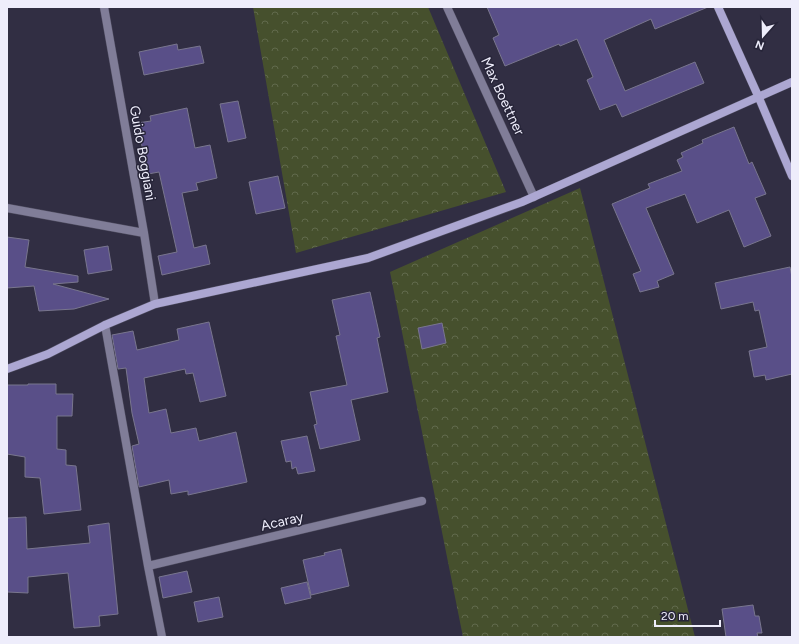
<svg xmlns="http://www.w3.org/2000/svg" width="799" height="644" viewBox="0 0 799 644" font-family="Figtree,sans-serif">
<defs>
<pattern id="park-crowns" width="20" height="18" patternUnits="userSpaceOnUse"><rect width="20" height="18" fill="#46502d"/><path d="M2 6a3 3 0 1 1 6 0M12 15a3 3 0 1 1 6 0" fill="none" stroke="#616a4c"/></pattern>
</defs>
<rect width="100%" height="100%" fill="#312e43"/>
<path fill="url(#park-crowns)" d="M253 7H428L506 192 296 253Z
M580 188 695 637H463L390 272Z"/>
<path fill="#594f88" stroke="#79768e" d="M487 7H708L655 29 651 19 604 40 625 91 695 62 704 83 622 117 616 104 600 110 587 80 593 77 577 39 560 46 559 44 505 66 493 38 499 35Z
M177 44 178 50 200 46 204 63 144 75 139 52Z
M238 101 246 138 228 142 220 104Z
M187 108 195 148 210 145 217 178 196 183 198 190 182 193 194 248 206 245 210 264 162 275 158 256 177 252 159 172 148 174 137 123 151 121 150 116Z
M734 127 749 164 752 162 766 194 755 198 771 236 744 247 729 210 697 223 685 194 646 208 674 274 657 281 659 287 640 292 633 274 641 271 612 204 650 188 648 184 682 171 677 160 683 157 681 153 703 143 702 140Z
M278 176 285 208 256 214 249 182Z
M7 237 29 240 25 267 78 276V282L53 284 109 299 74 309 39 311 34 286 7 288Z
M108 246 112 270 88 274 84 250Z
M790 267 792 277V374L766 380 765 375 754 377 749 351 767 347 759 310 755 311 753 302 721 309 715 283Z
M370 292 380 337 377 338 388 392 351 400 360 440 320 449 314 425 317 424 310 392 347 385 336 336 340 335 332 300Z
M209 322 226 396 200 402 193 373 186 374 185 369 144 378 149 413 166 409 171 433 196 428 199 441 236 432 247 482 188 495V491L171 494 169 480 139 487 132 446 139 444 132 413 126 368 118 369 112 335 133 331 137 350 179 340 177 329Z
M442 323 446 343 422 349 418 328Z
M28 384H56V394H73L72 416H57V449L66 450V465L76 466 81 510 44 514 40 478 25 477V457L7 454V385H28Z
M307 436 315 471 298 474 296 467 292 469 291 461 286 462 281 441Z
M26 517 27 549 90 543 88 526 109 523 118 614 99 616 100 626 74 628 68 573 28 577V593L7 592V518Z
M341 549 349 586 311 595 303 560 325 555 324 553Z
M187 571 192 592 163 598 159 577Z
M307 582 311 598 285 604 281 588Z
M219 597 223 617 198 622 194 602Z
M753 605 755 616H759L762 633H757L758 637H726L722 609Z"/>
<g fill="none" stroke-linecap="round" stroke-linejoin="round">
<defs>
<path id="street" d="M104 7 144 233 155 304
M447 7 534 197
M7 208 144 233
M105 325 148 566 162 637
M148 566 422 501"/>
<path id="secondary" d="M718 7 759 98 792 176
M7 369 48 354 105 325 155 304 368 258 522 202 792 82"/>
</defs>
<use href="#street" stroke="#4f4d60" stroke-width="9"/>
<use href="#secondary" stroke="#4f4d60" stroke-width="9"/>
<use href="#street" stroke="#807d98" stroke-width="8"/>
<use href="#secondary" stroke="#aca7d2" stroke-width="8"/>
</g>
<g text-anchor="middle" stroke-width="3" stroke-linejoin="round" paint-order="stroke">
<g font-size="14" fill="#eeedfb" stroke="#272539">
<text transform="translate(503 96) rotate(65)" y="5">Max Boettner</text>
<text transform="translate(143 153) rotate(80)" y="5">Guido Boggiani</text>
<text transform="translate(282 521) rotate(-13)" y="5">Acaray</text>
</g>
</g>
<rect width="799" height="644" fill="none" stroke="#eeedfb" stroke-width="16"/>
<g transform="translate(763 36) rotate(200)" stroke="#272539" stroke-width="3" paint-order="stroke">
<path d="M0-3L7 15L0 10L-7 15Z" fill="#eeedfb"/>
<text y="-6" font-size="11" font-weight="bold" text-anchor="middle" fill="#eeedfb">N</text>
</g>
<path d="M655 620v6h65v-6" fill="none" stroke="#eeedfb" stroke-width="2"/>
<text x="661" y="620" font-size="12" fill="#eeedfb" stroke="#272539" stroke-width="3" paint-order="stroke">20 m</text>
</svg>
